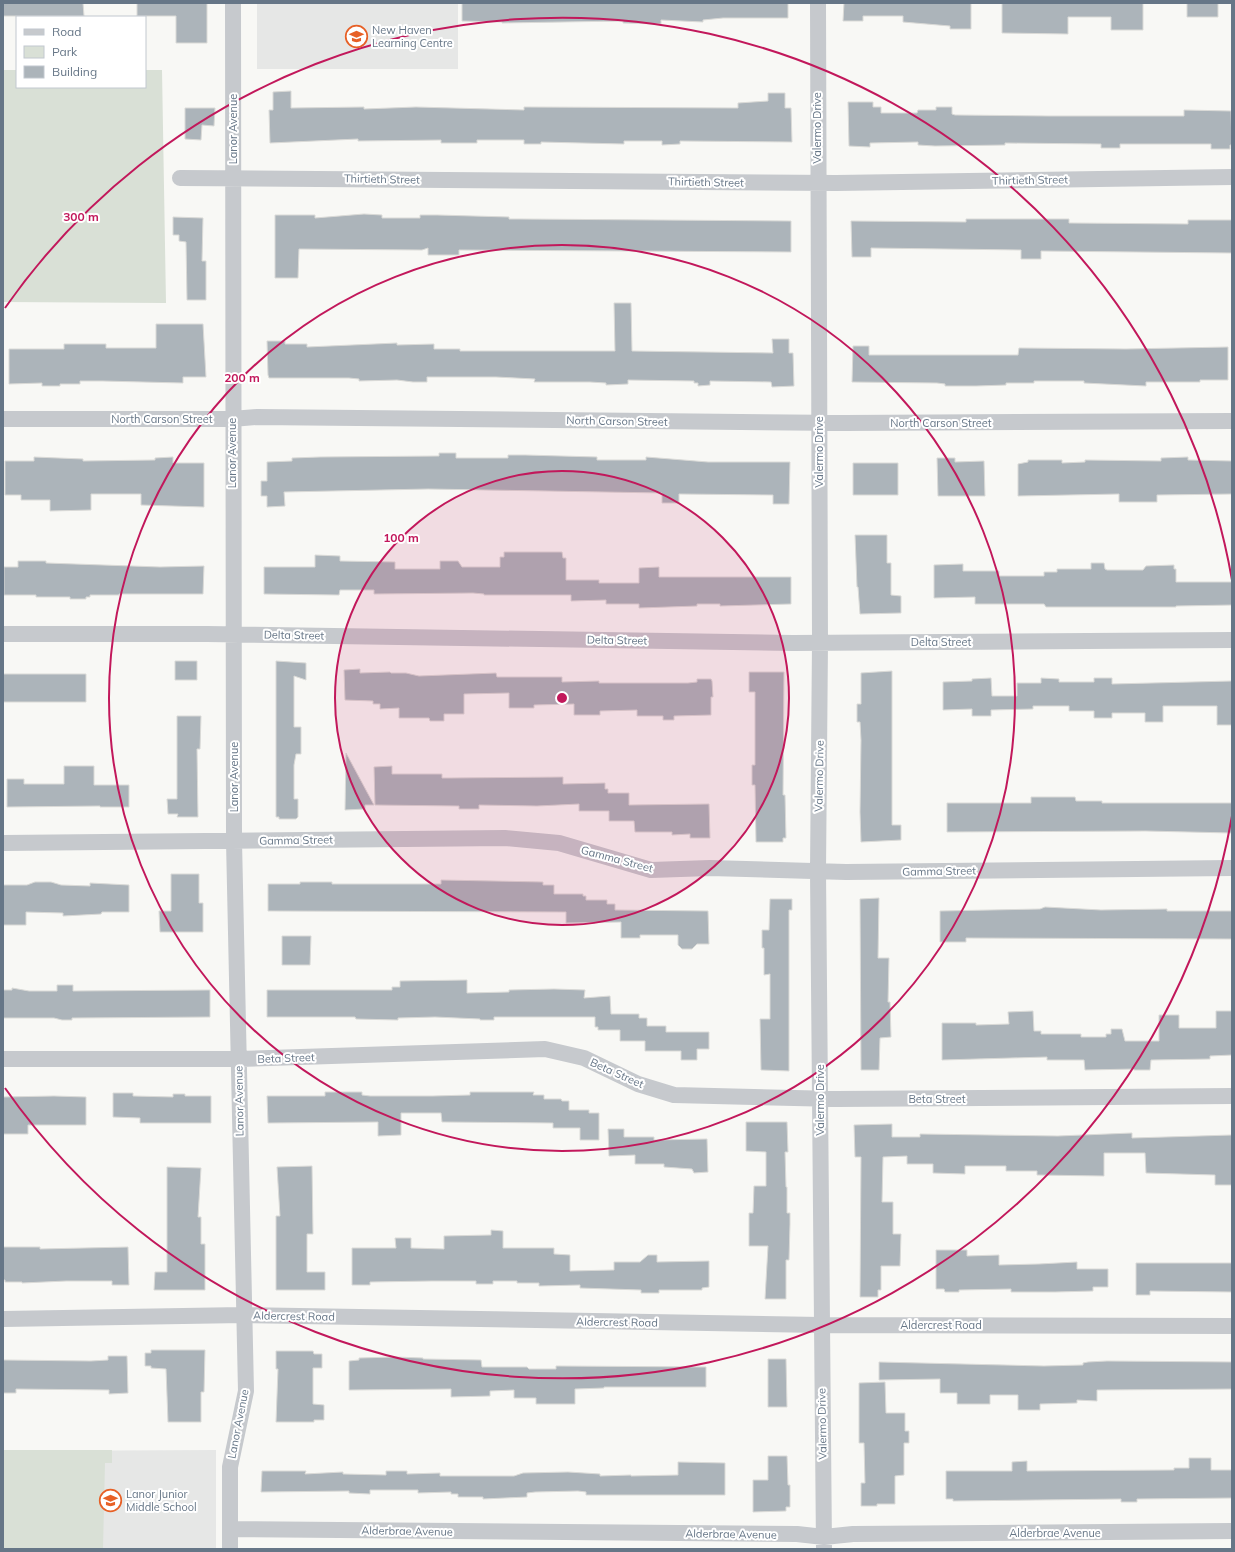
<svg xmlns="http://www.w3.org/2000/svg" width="1235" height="1552" viewBox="0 0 1235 1552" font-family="Mulish,sans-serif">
<rect width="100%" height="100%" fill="#f8f8f5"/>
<path fill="#e6e7e6" d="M257 3H458V69H257Z
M216 1450V1549H3V1451Z"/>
<path fill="#d9e0d6" d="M3 70H17V87H145V70H162L166 303 3 302Z
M3 1450H112V1463H105L103 1549H3Z"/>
<path fill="#acb4ba" stroke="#dadad7" d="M3 3H83L84 16H3Z
M137 3H207V43H176V16H137Z
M462 3H788V18H723L703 20V22L661 20V24L623 23V21L502 23V22L462 21Z
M844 3H971V29H950V26L903 22V16H863V21H843Z
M1002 3H1143V30H1111V17H1068V34L1002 33Z
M1187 3H1218V17H1187Z
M291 91V108L364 107V109L416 107 524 110V107L738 108V103L768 101V93H785V108H791L792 142 680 141V144L662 145V141H624V144L541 142V144H524V140H477V143H441V140L358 141V139L270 143 269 110H273V92Z
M848 102H873V107H881V113H917L918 110H936V107H952V114L955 115 1049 116H1184V110L1231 111 1232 145H1230V149H1211V144H1120V148H1101V144L1005 143V145L935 146 918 145V142L870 143V147L849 146Z
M185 108H215L214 126 202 125 201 140 185 139Z
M364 214 382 215V218H420V215H437L509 217V219H519L791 221V252L459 250V255H428V248L422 250 299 249 298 278H275V215H315V218Z
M173 217 203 218 202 261H206V300H187L186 242 179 241V235H173Z
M966 219H1069V223L1188 224V220H1232V253L1041 251V259H1021V250L871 248V257H852L851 221 966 222Z
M614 303H631L632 351 773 353 772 339H789V353H793L794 386 772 387 771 382 710 381V385L698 386V383H694V381L628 380V384L606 385V383L590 382H534L535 379 496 377H427V382H413L397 380 359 381V379L349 378H269L268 375 267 341H285V344H307V347L397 343V345L434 344V349H460V351H615Z
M156 324H203L206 377H183V383L103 381H80V384H60V386H42V383L9 384V349H64V344H106V348H156Z
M853 346H869V355H1018L1019 348 1126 349 1228 347V380H1200V382H1146V386L1084 383V381H1034V383H1006V385L976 386H945V384L937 383 852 382Z
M439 453H456V458H508V455H525L597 457V460H646V457L708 462H790L789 504H773V495L679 494V503H662V493L428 489 284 492 285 506 267 507V496H261V481H267V462L292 461V458L320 457 439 456Z
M34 457 83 459V461L155 460V458L173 457V463H204V507L141 505V494H91V510L50 511V500H21V495H5V461H34Z
M1188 457V460L1232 461V494L1157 495V502H1119V494L1018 496V464L1028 462V460H1062V463L1085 462V460L1161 461V458Z
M937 458H955V462L984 461 985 496H938Z
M853 463H898V495H853Z
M855 535H887V563H891V595L901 596V613L860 614 858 587H857Z
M504 552H562L563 558H566V580H599V583H639V568L659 567V577H791V604L720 606V604H697V606L639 608V604H606V600L571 601V595H484V594L473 593 374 594V590H340L339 595 264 594V567H315V555L340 556V561L395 562V569H440V561H458L462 567H500V557H504Z
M18 561H46V563L160 567 204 566 203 594H119V595H90V597H86V599H70V597H36V595H4V567H18Z
M1091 563H1104L1105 569 1107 570H1143L1146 566 1174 565V569H1176V582H1232V605L1176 606V607H1046L1044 604H975V597L934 598V565L963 564V571H999V576H1044V572H1057V569H1091Z
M175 661H197V680H175Z
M276 661 306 663V680L294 676V727H301V754H296L294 765V799H298V817L296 819H279V817H276Z
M360 669V673L390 672 391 673H406L419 676 496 673 497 677H562V682L599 681V683H688L697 682V679H711L712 681 713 697H711V715L674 716V720H663V716H637V710L600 711V715H574V704L534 705V708H509V693L464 694V714H444V721H430L429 718H399V708L380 709V704H373V701L345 700 344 670Z
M892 671V825H901V840L861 842 860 812 861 740 860 722H857V704H861V673Z
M749 672H784L783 795H785L786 838H783V842H756L755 785H752V765H755V692H749Z
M3 674H86V702H3Z
M991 678 992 696H1017V683H1041V678L1059 679V682H1094V678H1112V684L1232 681V725H1217V706H1163V722H1145V713H1112V718H1094V711H1069V706H1033V709L991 710V716H972V709L943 710V682L972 681V679Z
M177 716H201L200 749H197L198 817H177L178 814H168L167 799H177Z
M346 753 374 805H365V809L345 810Z
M64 766H94V785H129V807H100V806L7 807V779H24V784H64Z
M392 766V774H442V778H449L563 777V784L605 783V789H608V793H629V805L709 804 710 838H690V834L672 835V832H635L634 821H609V811H579V804L537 806 479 805V809H459V806L375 805 374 767Z
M1031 797H1075L1076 801H1102V803H1232V833L1146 831 947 832V803H1031Z
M171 874H199V903H203V932H160L159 911H171Z
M441 880 543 882V885H554V894H583V896H586V900H607V904H615V910L708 911 709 944H697L692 949H682L678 945V935H640V938H621V922L566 923V912L268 911V884H300V882H332V884H441Z
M35 882H51L61 885 90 886V883L129 885V912H102L101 914 63 916V913L26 912V925H3V885H27Z
M879 898 878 958H889L888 1002H890L891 1037 880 1038 879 1070H861L860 899Z
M770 899H792V910H789V1071L761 1070 760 1019H770V974L764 975V948H762V930H769Z
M1045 907 1101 910 1167 909V911H1232V939L966 938V942H940V911L1040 909Z
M282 936H311L310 965H282Z
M467 980V993L509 992V990L554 989 585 990 584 998 610 996 611 1014H639V1018H647V1026H666V1032H709V1049H697V1060H681V1051H645V1041H620V1030H598V1027H595V1017H494V1020H480V1019L435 1017 398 1018V1020L356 1019 355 1017H267V990H392V987H400V981Z
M57 985H73V991L210 990V1017L72 1018V1020H62L54 1018H3V990H12V988L29 991H57Z
M1033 1011 1034 1031H1041V1034H1081V1037H1106V1034H1111V1029H1122L1125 1041H1159V1015H1179V1028H1216V1011H1232V1055L1210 1056V1059L1151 1060 1150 1070H1134V1069L1085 1070 1084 1060H1047V1057L942 1060V1023H976V1025L1009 1024 1008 1012Z
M325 1092H362V1095L370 1096H433L470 1095V1092H534L533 1095H544V1099H561L562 1101H569V1110H589V1113H599V1140H580V1128H553V1123L442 1122 441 1113H401V1135L378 1136V1122L268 1123 267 1096H325Z
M113 1093H133V1096L173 1097V1094H185V1096H211V1123H140V1118L113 1117Z
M54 1096 86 1097V1125H28V1134H3V1097Z
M746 1122H787L788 1152H785L786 1187H787V1213H790V1224L789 1260H786V1299H765L768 1246H749V1213H753L754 1186H766V1152L746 1151Z
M892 1124V1137H920V1134L1058 1136 1132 1133V1138L1232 1135V1185H1215V1175L1146 1173 1145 1153H1104V1176L1037 1175V1171H1006V1166H965V1174L933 1173V1164H907V1156L883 1157 882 1202H893V1234H901L900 1266H881V1290H878V1297H860L861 1157H855L854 1125Z
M608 1129H624V1137H654V1140L707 1139 708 1172 694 1173 692 1169 664 1167V1164H635V1155L609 1156Z
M312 1166 313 1234H307V1272H325V1290H276V1216H280L277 1167Z
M167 1167 201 1168 198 1217H201V1244H205V1290H154L155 1272H167Z
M491 1230 503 1231V1248H554V1254L570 1255V1271L614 1270V1262H640L648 1255H657V1262L709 1261V1287L702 1288V1290H659V1293H641V1290L580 1288V1285L539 1286V1283H517V1281H493V1284H476V1281H431L370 1282V1285H352V1248H396L395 1238H411V1248L444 1249V1236L491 1235Z
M3 1247H40V1249L128 1247 129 1285H112V1281H66L22 1283V1282H5V1280H3Z
M936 1250H967V1256L999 1255V1265L1039 1264 1077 1262V1269H1108V1287H1093V1291L1055 1292H1011V1289L959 1290V1292H945L944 1289H936Z
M1136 1263H1232V1292L1150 1291V1295H1136Z
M151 1350H205L204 1392H201V1422H168L166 1369 151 1368V1366H145V1353H151Z
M276 1351H313L314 1354H322V1368H313V1404L324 1405V1420H314V1422H276L278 1369H276Z
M108 1356H127L128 1393 109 1394V1390L16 1389V1393H3V1360L91 1361 108 1360Z
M394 1357 423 1358V1359L481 1360 482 1367H527L529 1369H556V1366L706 1367V1387H604V1388L575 1389V1404H536V1398H514V1390L490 1391V1396L451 1397V1389L349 1390V1361L359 1360V1358Z
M768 1359H786L787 1407H768Z
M1107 1361 1232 1362V1389L1097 1390V1401L1077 1400V1403L1040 1404V1410H1018V1395H990V1404H957V1393H940V1379L879 1380V1362L1044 1366 1083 1365V1363L1088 1362Z
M885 1382 886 1413H905V1431H909V1443H904V1475L895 1476V1504H877V1506H861V1483H865L864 1443H859V1383Z
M768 1456H787L788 1485H790V1507H786V1511L753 1512V1480H768Z
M1189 1458H1211V1470H1232V1498L1137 1499V1502H1121V1499L953 1501V1499H946V1471H1012V1462L1027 1461V1471L1174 1470V1468H1189Z
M678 1462 725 1463V1495H586V1492L578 1491 535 1492 527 1493V1497L483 1499V1497H458V1494H451V1492L418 1493V1490H370V1494L349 1493V1491L261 1492 262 1471H306L305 1474 343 1472V1474L386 1475V1471H407V1474L440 1473V1476H514L523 1473 568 1472 600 1474V1476L631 1475V1476L678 1475Z"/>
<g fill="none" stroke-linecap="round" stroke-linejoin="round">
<path stroke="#c6c9cd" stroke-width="16" d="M818 3 820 642 818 871 824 1549
M180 178 836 183 1232 177
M3 419H232L257 417 845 423 1232 421
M3 634H207L793 643 1232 640
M3 843 505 838 559 843 651 870 710 868 846 872 1232 868
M3 1059H238L545 1049 584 1058 638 1084 674 1095 837 1099 1232 1096
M3 1319 243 1315 821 1325 1232 1326
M230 1529 797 1534 824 1537 853 1534 1232 1531
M230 1549V1467L246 1391 234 841 233 3"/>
</g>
<circle cx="562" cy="698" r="227" fill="#c2185b" fill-opacity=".12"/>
<g fill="none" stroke="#c2185b" stroke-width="2">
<circle cx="562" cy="698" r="227"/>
<circle cx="562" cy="698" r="453"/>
<path d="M1232 816A680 680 0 0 1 5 1088M5 308A680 680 0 0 1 1232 580"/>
</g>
<defs>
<symbol id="school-ring" viewBox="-11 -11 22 22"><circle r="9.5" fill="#fff" stroke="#e76026" stroke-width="1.5"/><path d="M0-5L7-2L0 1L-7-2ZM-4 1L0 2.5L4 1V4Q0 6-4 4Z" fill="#e76026"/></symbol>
</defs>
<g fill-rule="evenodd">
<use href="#school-ring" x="344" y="24" width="25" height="25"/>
<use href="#school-ring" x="98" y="1488" width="25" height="25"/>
</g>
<g text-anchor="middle" stroke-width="4" stroke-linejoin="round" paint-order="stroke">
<g font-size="11" fill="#667687" stroke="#fff" text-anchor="start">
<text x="372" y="34">New Haven<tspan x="372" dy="13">Learning Centre</tspan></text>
<text x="126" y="1498">Lanor Junior<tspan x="126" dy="13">Middle School</tspan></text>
</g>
<g font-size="11" fill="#667687" stroke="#fff">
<text transform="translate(817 128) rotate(-90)" y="4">Valermo Drive</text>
<text transform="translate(233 129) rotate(-90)" y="4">Lanor Avenue</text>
<text transform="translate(382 179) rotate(1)" y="4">Thirtieth Street</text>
<text transform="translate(1030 180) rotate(-1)" y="4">Thirtieth Street</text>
<text transform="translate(706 182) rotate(1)" y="4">Thirtieth Street</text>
<text x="162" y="423">North Carson Street</text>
<text transform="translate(617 421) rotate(1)" y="4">North Carson Street</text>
<text x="941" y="427">North Carson Street</text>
<text transform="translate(819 452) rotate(-90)" y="4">Valermo Drive</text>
<text transform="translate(232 453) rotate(-90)" y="4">Lanor Avenue</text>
<text transform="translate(294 635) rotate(1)" y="4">Delta Street</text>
<text transform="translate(617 640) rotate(1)" y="4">Delta Street</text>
<text x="941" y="646">Delta Street</text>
<text transform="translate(819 776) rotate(-89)" y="4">Valermo Drive</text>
<text transform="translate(234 777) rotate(-90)" y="4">Lanor Avenue</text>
<text transform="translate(296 840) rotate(-1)" y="4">Gamma Street</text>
<text transform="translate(617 859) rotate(15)" y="4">Gamma Street</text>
<text transform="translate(939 871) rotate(-1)" y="4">Gamma Street</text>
<text transform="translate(286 1058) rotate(-2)" y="4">Beta Street</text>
<text transform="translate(617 1073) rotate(24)" y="4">Beta Street</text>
<text x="937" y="1103">Beta Street</text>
<text transform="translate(820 1100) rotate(-90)" y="4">Valermo Drive</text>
<text transform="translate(239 1101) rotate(-91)" y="4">Lanor Avenue</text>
<text transform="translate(294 1316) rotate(1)" y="4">Aldercrest Road</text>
<text transform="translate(617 1322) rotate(1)" y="4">Aldercrest Road</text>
<text x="941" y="1329">Aldercrest Road</text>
<text transform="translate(238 1424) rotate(-79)" y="4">Lanor Avenue</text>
<text transform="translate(822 1424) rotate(-91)" y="4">Valermo Drive</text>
<text transform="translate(407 1531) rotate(1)" y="4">Alderbrae Avenue</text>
<text x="1055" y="1537">Alderbrae Avenue</text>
<text transform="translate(731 1534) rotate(1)" y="4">Alderbrae Avenue</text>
</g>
</g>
<circle cx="562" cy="698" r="6" fill="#c2185b" stroke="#fff" stroke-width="2"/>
<g font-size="12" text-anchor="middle" font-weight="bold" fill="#c2185b" stroke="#fff" stroke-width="4" stroke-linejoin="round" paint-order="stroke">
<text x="81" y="221">300 m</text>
<text x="242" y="382">200 m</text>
<text x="401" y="542">100 m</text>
</g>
<rect width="1235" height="1552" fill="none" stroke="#667687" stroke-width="8"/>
<rect x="16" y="16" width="130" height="72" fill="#ffffff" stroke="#c2c8cf"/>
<rect x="24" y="29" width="20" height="6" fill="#c6c9cd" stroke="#c2c8cf"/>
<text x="52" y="36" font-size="12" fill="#667687">Road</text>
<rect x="24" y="46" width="20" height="12" fill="#d9e0d6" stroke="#c2c8cf"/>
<text x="52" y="56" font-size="12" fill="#667687">Park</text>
<rect x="24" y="66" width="20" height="12" fill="#acb4ba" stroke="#c2c8cf"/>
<text x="52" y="76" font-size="12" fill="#667687">Building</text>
</svg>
